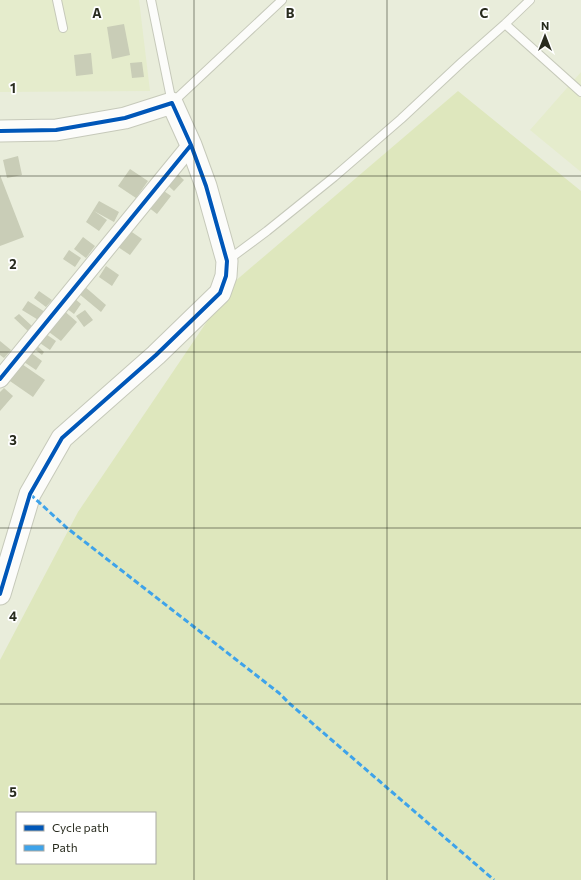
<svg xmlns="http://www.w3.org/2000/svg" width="581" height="880" viewBox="0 0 581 880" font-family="Commissioner,sans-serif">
<rect width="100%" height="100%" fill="#e9eddb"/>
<path fill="#e5eccc" d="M0 0H139L150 91 0 92Z
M581 72V172L530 130Z"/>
<path fill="#dee7bd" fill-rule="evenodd" d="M458 91 581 191V880H0V660L78 512 233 283ZM17 813H155V863H17Z"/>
<path fill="#c9cdb7" d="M124 24 130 55 112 59 107 27Z
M91 53 93 74 76 76 74 55Z
M142 62 144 77 132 78 130 63Z
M18 156 22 175 7 178 3 160Z
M130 169 148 181 136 198 118 186Z
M173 170 184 180 174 191 163 181Z
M0 175 24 237 0 246Z
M161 189 171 196 157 214 148 207Z
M99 201 119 212 114 222 94 211 107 220 99 231 86 222Z
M126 228 142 239 130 255 115 245Z
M83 237 95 246 86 258 74 249Z
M69 250 81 258 75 267 63 259Z
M106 266 119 275 112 286 99 277Z
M84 286 106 305 101 312 78 293Z
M39 291 52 300 46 307 34 298Z
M74 298 81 304 74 314 66 308Z
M28 301 45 312 40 321 22 310Z
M62 309 77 322 61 341 45 329Z
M85 310 93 320 84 327 76 316Z
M19 314 33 327 29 332 14 318Z
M43 332 56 341 50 350 37 341Z
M0 341 11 350 4 358 0 355Z
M35 344 44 352 42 355 32 347Z
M30 352 42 361 36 370 24 362Z
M19 362 45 380 33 397 7 379Z
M4 388 13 396 0 411V392Z"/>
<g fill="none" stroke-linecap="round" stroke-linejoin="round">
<defs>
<path id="service" d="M57 0 63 28
M151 0 172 103
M505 24 581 92
M173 102 282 0
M228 260 267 231 334 177 401 119 462 62 505 24 530 0"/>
<path id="minor" d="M0 379 191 145"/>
<path id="tertiary" d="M0 131 56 130 125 118 172 103 191 145 206 186 227 261 226 276 220 293 156 355 62 438 30 494 0 594"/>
</defs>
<use href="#service" stroke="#c6c9ba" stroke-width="10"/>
<use href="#minor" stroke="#c6c9ba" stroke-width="19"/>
<use href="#tertiary" stroke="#c6c9ba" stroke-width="23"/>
<use href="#service" stroke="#fcfcfa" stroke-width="8"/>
<use href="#minor" stroke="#fcfcfa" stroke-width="17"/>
<use href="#tertiary" stroke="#fcfcfa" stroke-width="21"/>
<path stroke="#3ea3ea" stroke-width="3" stroke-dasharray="6 3" stroke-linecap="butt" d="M30 494 67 528 279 693 290 704 494 880"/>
<defs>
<path id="cycleway" d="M0 131 56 130 125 118 172 103 191 145 206 186 227 261 226 276 220 293 156 355 62 438 30 494 0 594
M0 379 191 145"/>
</defs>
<use href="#cycleway" stroke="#fff" stroke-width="6"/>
<use href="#cycleway" stroke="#0057b8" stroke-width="4"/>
</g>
<path fill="none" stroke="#282b1e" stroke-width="1" stroke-opacity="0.55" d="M194 0V880M387 0V880M0 176H581M0 352H581M0 528H581M0 704H581"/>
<g font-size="13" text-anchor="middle" font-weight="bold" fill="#282b1e" stroke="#fff" stroke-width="3.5" stroke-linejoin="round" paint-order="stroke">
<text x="97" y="18">A</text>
<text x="290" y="18">B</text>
<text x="484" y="18">C</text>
<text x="13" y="93">1</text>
<text x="13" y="269">2</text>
<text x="13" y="445">3</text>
<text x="13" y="621">4</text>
<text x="13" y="797">5</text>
</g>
<rect x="16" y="812" width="140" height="52" fill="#ffffff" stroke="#a9aaa5"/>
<rect x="24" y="825" width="20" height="6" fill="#0057b8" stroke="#a9aaa5"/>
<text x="52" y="832" font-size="12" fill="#282b1e">Cycle path</text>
<rect x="24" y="845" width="20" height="6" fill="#3ea3ea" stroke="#a9aaa5"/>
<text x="52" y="852" font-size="12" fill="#282b1e">Path</text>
<g transform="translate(545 36)" stroke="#ffffff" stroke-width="3" paint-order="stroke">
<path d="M0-3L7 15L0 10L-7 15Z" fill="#282b1e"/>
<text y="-6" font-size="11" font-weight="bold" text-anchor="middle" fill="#282b1e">N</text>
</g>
</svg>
